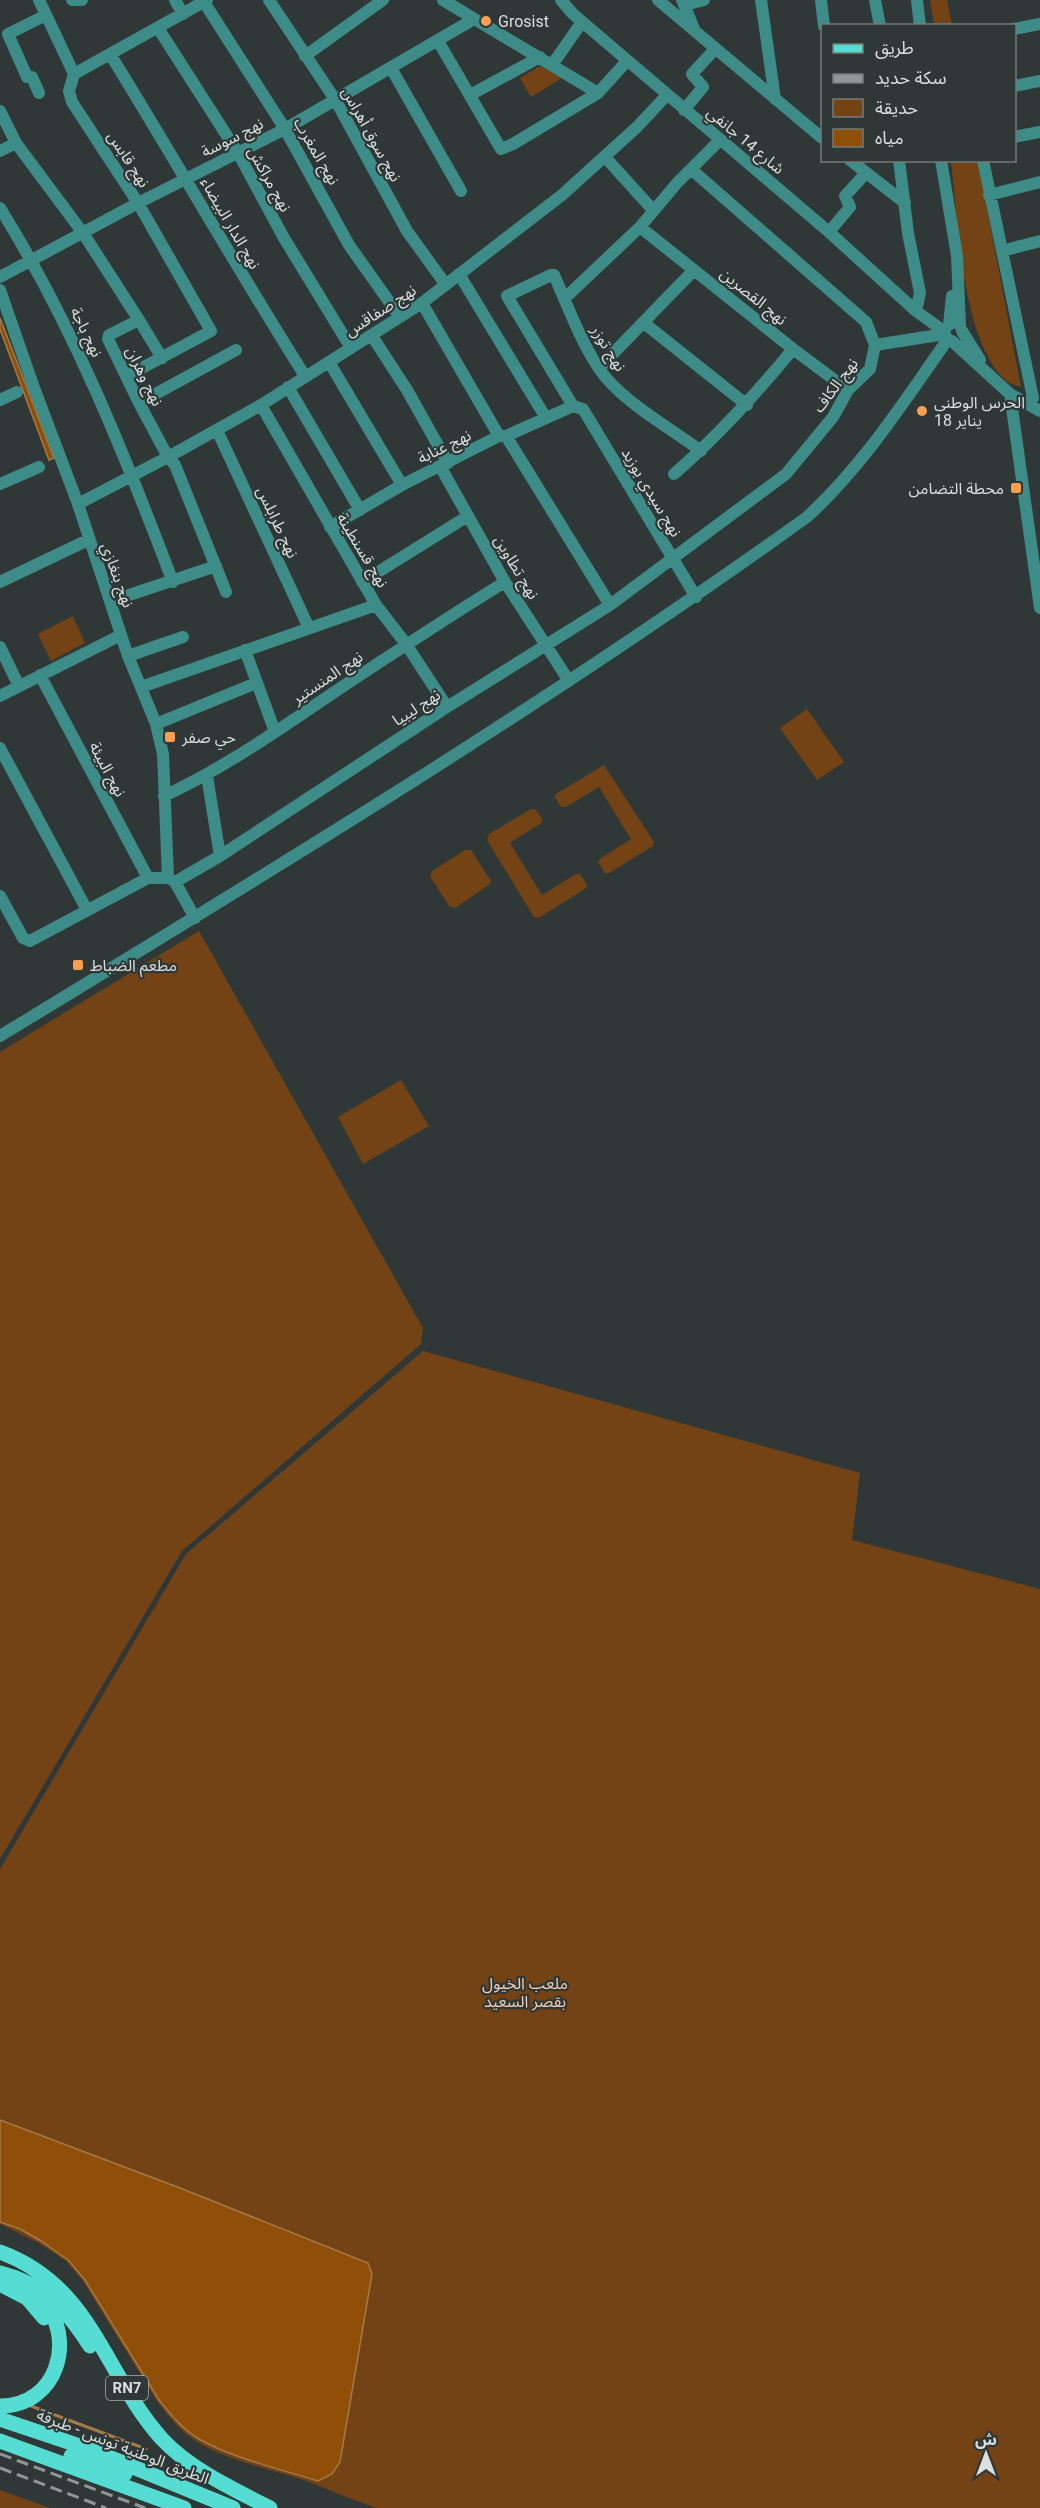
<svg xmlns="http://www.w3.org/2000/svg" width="1040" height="2508" viewBox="0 0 1040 2508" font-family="Roboto,'Noto Sans Arabic',sans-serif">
<rect width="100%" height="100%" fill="#2f3837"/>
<path fill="#744315" d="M930 0H947L952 25H934Z
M540 66 562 78 531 97 520 78Z
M951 161H978L1021 387C1016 385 1009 384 1005 380 961 338 958 219 951 161Z
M73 616 85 643 51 661 38 634Z
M807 709 844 762 817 780 780 728Z
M604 765 654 842 653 846 609 873H605L598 862 600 859 631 839 599 787 566 807H561L555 797 556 794Z
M531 809H535L543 820 541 823 510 843 542 895 576 874H580L587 885 586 888 539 918 534 917 487 840 489 834Z
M465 850H471L491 881 489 885 455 908 449 906 430 876 432 871Z
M199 931 423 1328 421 1344 182 1551 0 1859V1052Z
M401 1080 429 1126 363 1164 338 1117Z
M423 1351 860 1473 852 1540 1040 1589V2508H377C352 2500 328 2489 304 2480 272 2470 223 2459 196 2441 180 2431 168 2416 157 2401L83 2281 66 2261 39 2243 0 2224V1869L186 1554Z
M0 2490 50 2508H0Z"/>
<path fill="#8f4f08" stroke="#a67a48" stroke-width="1.5" d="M0 318 54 458 49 460 0 329Z
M0 2120 180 2188 368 2263 372 2274 340 2462 332 2474 318 2481C283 2470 229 2457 199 2439 183 2430 170 2414 159 2400L85 2280 68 2260 41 2241 20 2229 0 2222Z"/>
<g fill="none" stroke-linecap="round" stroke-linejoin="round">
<path stroke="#a67a48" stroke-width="3" d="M31 2406 146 2449"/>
<path stroke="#3d8c87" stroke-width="12" d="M39 0 74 74 69 91 72 102 138 203 211 331 127 376
M72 0H82
M175 0 183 14
M269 0 336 101 407 231 446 285
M443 0 598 93
M561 0 573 14 829 232 916 311 945 332
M658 0 822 138
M682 0 695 31
M761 0 775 99
M821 0 824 26
M875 0 880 26
M917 0 920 26
M204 2 285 129 349 245 400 317
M685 5 704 0
M158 28 238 153 284 238 351 348
M1014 29 1040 24
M438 41 501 149 513 144 598 93 627 61
M110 54C176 161 238 270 305 376
M305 56 383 0
M552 65 582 22
M391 68 461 191
M74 74 207 0
M1014 86 1040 81
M39 93 32 77H27L8 34 46 15
M470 95 540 57
M684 110 703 87 692 74 715 49
M0 111 16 143 83 233 139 320 109 335 108 339 139 403 168 457 175 465 226 592
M1014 137 1040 132
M0 151 16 143
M605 157 653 210
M850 160 905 203
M899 160 908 233 920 293 916 311
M941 160 957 256 960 326
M983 160 1033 398
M989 195 1040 182
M0 208C73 325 124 453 173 582
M640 227 793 349 848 390
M829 232 850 207 845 196 865 174
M1002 251 1040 241
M459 274 546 418
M0 277 138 203 285 129 474 19
M0 290 33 385 78 504 128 656 156 724 163 754 168 878
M564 299 640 227 677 183 720 140
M422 303 499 436
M139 320 162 358
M644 323 747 405
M949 325 952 296
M962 331 980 360
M372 336 407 390 448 463
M952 341 1010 394 1040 411
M875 345 945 334
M329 362 402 485
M599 368 694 270
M288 387 360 510
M1010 394 1040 608
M0 400 17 392
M139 403 236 350
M261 405 376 605 406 644 447 707
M573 406 507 296 551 275H554C568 306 579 338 598 367 619 400 669 427 701 451
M217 430 309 628
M506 436 610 605
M440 466 505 582 569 681
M674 474C718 436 756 394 793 349
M0 484 39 467
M78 504 168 457 261 405 422 303 562 195 637 127 667 95
M330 527 402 485 499 436H506L573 406 583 409 696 597
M0 582 88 540
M362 582 468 516
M111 601 216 566
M0 647 19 686
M245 650 275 732
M128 656 183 637
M40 675 148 878
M141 687 376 605
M0 696 121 635
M156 724 256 683
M0 748 87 910
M207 776 220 856
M164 796C226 767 280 729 336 691 392 654 448 617 505 582
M175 882 220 856 447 707 610 605 786 474 833 417 848 390 870 369 875 345 866 322 692 170
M175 882 195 918
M0 896 23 938 30 941 148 878H168L174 881
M0 1036C273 870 547 704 807 517 863 466 905 400 948 339"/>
<path stroke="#55ddd4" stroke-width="15" d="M0 2252C93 2286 103 2373 162 2439 191 2470 233 2489 270 2508
M0 2273 16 2278 23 2283
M16 2278C51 2291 70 2315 90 2346
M0 2284 27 2298 44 2318
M0 2406C58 2406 77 2338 42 2299
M0 2419 89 2449 233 2508
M0 2441 184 2508
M71 2456 125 2474"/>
<path stroke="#909797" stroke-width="3" stroke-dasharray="12 6" stroke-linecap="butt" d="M0 2454 145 2508
M0 2468 106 2508"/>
</g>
<g fill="#fa9f4e" stroke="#2f3837" stroke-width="2">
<circle cx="486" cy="21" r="6"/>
<circle cx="922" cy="411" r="6"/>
<rect x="1010" y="482" width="12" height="12" rx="3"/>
<rect x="164" y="731" width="12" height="12" rx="3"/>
<rect x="72" y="959" width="12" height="12" rx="3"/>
</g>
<g text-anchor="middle" stroke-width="4.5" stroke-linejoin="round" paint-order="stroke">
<rect fill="#2f3837" stroke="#a7adad" stroke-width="1.5" x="106" y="2376" width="42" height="24" rx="4.5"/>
<g font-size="15" font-weight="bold" fill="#dadfdf">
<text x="127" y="2393">RN7</text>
</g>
<g font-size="16" fill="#dadfdf" stroke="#2f3837" text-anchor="start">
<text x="498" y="27">Grosist</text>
<text x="934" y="408">الحرس الوطني<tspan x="934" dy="18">18 يناير</tspan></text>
<text x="1004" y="494" text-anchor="end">محطة التضامن</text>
<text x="182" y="743">حي صفر</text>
<text x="90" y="971">مطعم الضباط</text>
</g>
<g font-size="16" fill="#dadfdf" stroke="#2f3837">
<text transform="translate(372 134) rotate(61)" y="6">نهج سوق أهراس</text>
<text transform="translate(232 137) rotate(-27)" y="6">نهج سوسة</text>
<text transform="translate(746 140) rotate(40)" y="6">شارع 14 جانفي</text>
<text transform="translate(317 151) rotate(60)" y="6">نهج المغرب</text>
<text transform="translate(129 159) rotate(57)" y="6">نهج قابس</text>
<text transform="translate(270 179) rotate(61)" y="6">نهج مراكش</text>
<text transform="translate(231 223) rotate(60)" y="6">نهج الدار البيضاء</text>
<text transform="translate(754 296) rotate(39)" y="6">نهج القصرين</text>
<text transform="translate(380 310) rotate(-33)" y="6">نهج صفاقس</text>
<text transform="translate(87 332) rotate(64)" y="6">نهج باجة</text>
<text transform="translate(609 348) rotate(58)" y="6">نهج توزر</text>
<text transform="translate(145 376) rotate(64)" y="6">نهج وهران</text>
<text transform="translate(835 385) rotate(-53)" y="6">نهج الكاف</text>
<text transform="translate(444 446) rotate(-26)" y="6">نهج عنابة</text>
<text transform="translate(652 492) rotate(59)" y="6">نهج سيدي بوزيد</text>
<text transform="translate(278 522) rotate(65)" y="6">نهج طرابلس</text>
<text transform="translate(363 550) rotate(59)" y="6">نهج قسنطينة</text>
<text transform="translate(517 567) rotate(59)" y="6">نهج تطاوين</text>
<text transform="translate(118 575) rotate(70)" y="6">نهج بنغازي</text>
<text transform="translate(327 677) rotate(-34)" y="6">نهج المنستير</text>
<text transform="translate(416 707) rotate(-33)" y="6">نهج ليبيا</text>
<text transform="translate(108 769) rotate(62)" y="6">نهج البيئة</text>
<text transform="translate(123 2446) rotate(21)" y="6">الطريق الوطنية تونس - طبرقة</text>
</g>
<g font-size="16" fill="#f4cfb2" stroke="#2f3837">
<text x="525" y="1989">ملعب الخيول<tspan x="525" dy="18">بقصر السعيد</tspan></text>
</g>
</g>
<rect x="821" y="24" width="195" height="138" fill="#2f3837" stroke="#737b7a" stroke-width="1.5"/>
<rect x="833" y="44" width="30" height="9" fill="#55ddd4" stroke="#737b7a" stroke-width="1.5"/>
<text x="875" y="54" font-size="18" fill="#dadfdf">طريق</text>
<rect x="833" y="74" width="30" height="9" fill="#909797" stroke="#737b7a" stroke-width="1.5"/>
<text x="875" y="84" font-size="18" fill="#dadfdf">سكة حديد</text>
<rect x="833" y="99" width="30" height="18" fill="#744315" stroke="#737b7a" stroke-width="1.5"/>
<text x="875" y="114" font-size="18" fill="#dadfdf">حديقة</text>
<rect x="833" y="129" width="30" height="18" fill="#8f4f08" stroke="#737b7a" stroke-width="1.5"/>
<text x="875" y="144" font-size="18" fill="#dadfdf">مياه</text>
<g transform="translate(986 2454)" stroke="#2f3837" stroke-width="4.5" paint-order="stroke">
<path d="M0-4.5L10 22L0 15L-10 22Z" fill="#dadfdf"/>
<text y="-9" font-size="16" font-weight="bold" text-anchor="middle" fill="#dadfdf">ش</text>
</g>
</svg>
